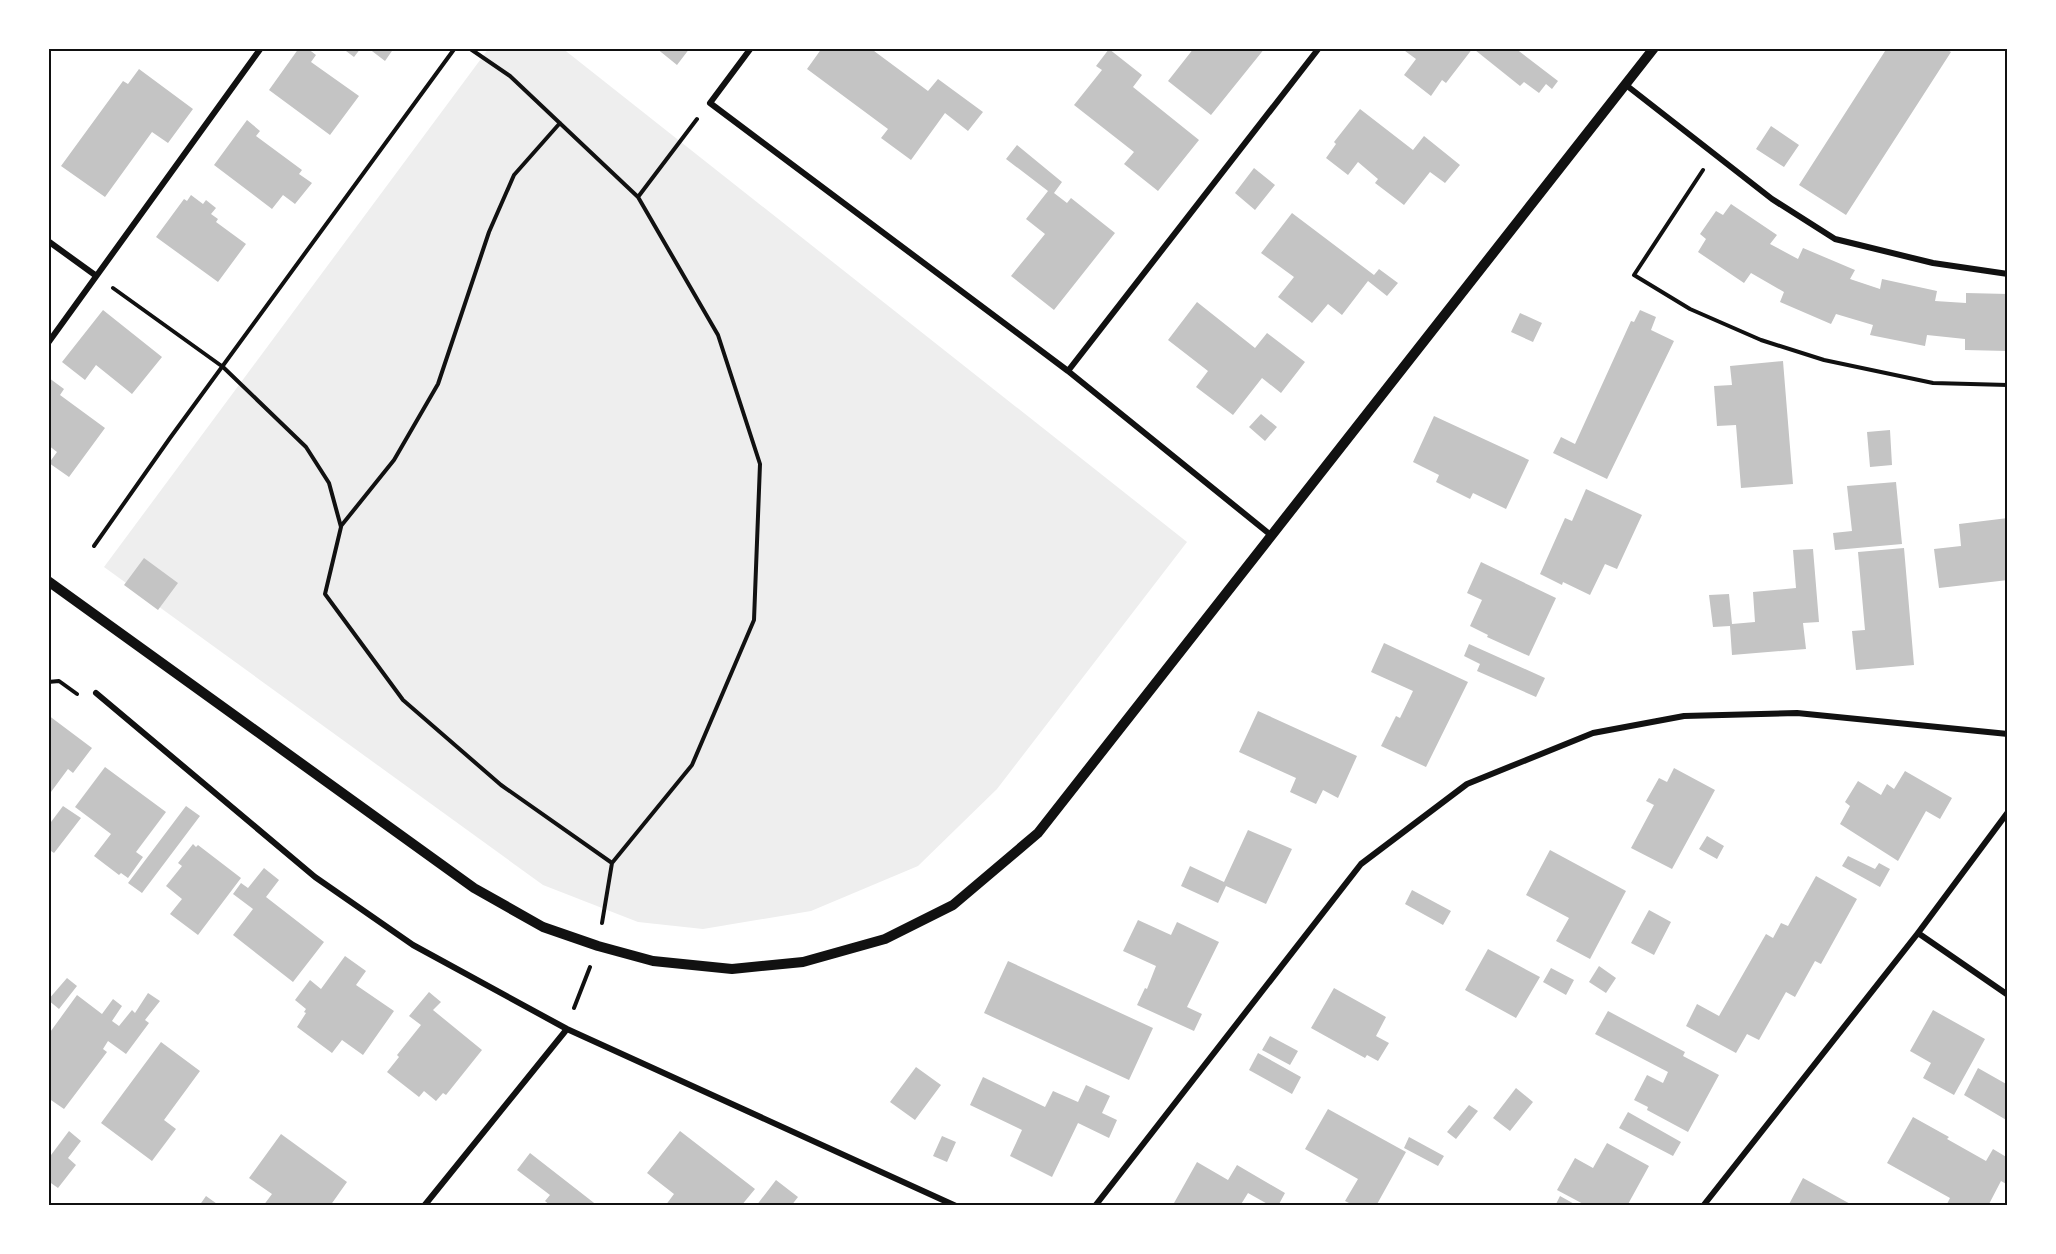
<svg xmlns="http://www.w3.org/2000/svg" width="2056" height="1254" viewBox="0 0 2056 1254" font-family="'DM Sans',sans-serif">
<rect width="100%" height="100%" fill="#fff"/>
<path fill="#eee" d="M489 48H562L1187 542 997 789 918 866 811 911 703 929 638 922 543 885 104 567Z"/>
<path fill="#c4c4c4" d="M299 48H307L316 55 311 62 359 96 330 135 269 90Z
M342 48H361L354 57Z
M368 48H394L385 61Z
M656 48H690L677 65Z
M822 48H870L928 91 938 79 983 112 968 131 945 113 911 160 881 138 888 129 807 69Z
M1194 48H1265L1211 115 1168 81Z
M1401 48H1473L1446 83 1442 80 1431 96 1404 75 1416 59Z
M1477 48H1515L1558 81 1552 89 1546 84 1539 93 1524 82 1520 86 1475 50Z
M1887 48H1944L1951 52 1846 215 1799 185Z
M1109 49 1142 75 1133 87 1199 140 1158 191 1124 164 1134 152 1074 105 1102 70 1096 66Z
M139 69 193 109 168 143 152 132 105 197 61 166 123 81 128 84Z
M1360 109 1413 150 1424 136 1460 165 1445 183 1430 172 1404 205 1375 183 1378 179 1358 162 1348 175 1326 158 1336 144 1334 142Z
M247 120 260 131 256 136 302 170 299 174 312 183 295 204 283 195 272 209 214 165Z
M1771 126 1799 145 1784 167 1756 149Z
M1017 145 1062 182 1054 193 1067 203 1071 198 1115 233 1054 310 1011 276 1045 234 1026 219 1048 191 1006 159Z
M1254 168 1275 185 1255 210 1235 193Z
M191 195 203 204 206 200 216 208 211 214 218 219 216 222 246 244 218 282 156 237 184 199 187 201Z
M1731 204 1777 235 1770 244 1798 259 1803 248 1855 270 1850 279 1880 289 1882 279 1937 291 1935 301 1966 303V293L2008 294V351L1965 350V339L1927 335 1925 346 1870 335 1873 325 1836 314 1831 324 1780 302 1784 292 1751 273 1744 283 1698 252 1706 239 1700 234 1716 211 1723 215Z
M1292 213 1374 275 1379 269 1398 283 1387 296 1368 281 1342 315 1328 304 1312 323 1278 297 1294 277 1261 253Z
M1197 302 1255 348 1267 333 1305 362 1281 393 1262 378 1233 415 1196 387 1208 371 1168 340Z
M103 310 162 357 132 394 96 365 85 380 62 362Z
M1640 310 1656 317 1651 330 1674 341 1607 479 1553 453 1561 437 1575 444 1631 321 1634 322Z
M1520 313 1542 323 1533 342 1511 332Z
M1783 361 1793 484 1741 488 1736 425 1717 426 1714 386 1732 385 1730 366Z
M49 378 64 389 60 395 105 428 69 477 49 463 57 452 48 445Z
M1261 414 1277 427 1265 441 1249 427Z
M1434 416 1529 460 1506 509 1473 493 1470 499 1436 482 1439 475 1413 462Z
M1890 430 1892 465 1870 467 1867 432Z
M1896 482 1902 544 1835 550 1833 533 1852 531 1847 486Z
M1586 489 1642 515 1617 569 1605 564 1590 595 1563 582 1562 585 1540 574 1565 518 1572 521Z
M2008 518V580L1939 588 1934 549 1961 546 1959 524Z
M1904 548 1914 665 1856 670 1852 631 1865 630 1858 552Z
M1813 549 1819 622 1803 623 1806 649 1732 655 1730 626 1713 627 1709 595 1729 594 1732 624 1755 622 1753 592 1796 588 1793 550Z
M144 558 178 583 158 610 124 585Z
M1481 562 1556 598 1529 656 1487 637 1488 635 1470 626 1482 600 1467 593Z
M1384 643 1468 682 1426 767 1381 746 1396 716 1400 718 1413 691 1371 672Z
M1469 644 1545 678 1536 697 1477 671 1480 664 1464 656Z
M1258 711 1357 756 1338 798 1323 790 1316 804 1290 792 1296 778 1239 752Z
M48 715 92 748 73 773 68 769 48 796Z
M105 767 166 812 136 852 143 857 128 878 121 873 119 875 94 856 111 834 75 807Z
M1674 768 1715 790 1672 869 1631 848 1654 805 1646 801 1659 778 1667 782Z
M1905 771 1952 798 1940 819 1926 811 1898 861 1840 824 1850 806 1845 802 1858 781 1881 795 1887 784 1894 789Z
M63 806 81 818 54 853 48 849V826Z
M186 806 200 816 142 893 128 883Z
M1248 830 1292 849 1266 904 1226 886 1218 903 1181 886 1190 866 1224 882Z
M1707 836 1724 846 1717 859 1699 849Z
M193 844 196 847 198 845 241 878 198 935 170 914 182 899 166 886 182 866 178 863Z
M1550 850 1626 891 1590 959 1556 941 1569 918 1526 895Z
M1848 856 1875 869 1879 863 1890 869 1880 887 1842 866Z
M264 868 279 880 266 897 324 942 293 982 233 935 253 909 233 894 241 883 248 888Z
M1816 876 1857 899 1821 964 1815 961 1795 997 1786 992 1759 1040 1747 1034 1736 1053 1686 1026 1697 1004 1719 1016 1766 934 1773 938 1781 923 1788 926Z
M1412 890 1451 911 1443 925 1405 904Z
M1649 910 1671 922 1654 955 1631 943Z
M1138 920 1171 935 1177 922 1219 942 1187 1007 1202 1014 1194 1031 1137 1005 1145 988 1147 989 1156 966 1123 951Z
M1488 949 1540 977 1516 1018 1465 990Z
M345 956 366 971 356 985 394 1011 363 1055 342 1040 332 1053 297 1027 306 1013 304 1012 306 1009 295 1000 310 980 321 989Z
M1008 961 1153 1028 1129 1080 984 1013Z
M1599 966 1616 978 1606 993 1589 982Z
M1551 968 1574 980 1566 995 1543 982Z
M67 978 77 986 59 1009 48 1000Z
M1334 988 1386 1017 1376 1036 1389 1043 1378 1061 1367 1055 1365 1058 1311 1028Z
M429 992 441 1002 433 1010 482 1050 446 1095 443 1093 436 1101 424 1091 419 1097 387 1072 399 1057 397 1055 421 1025 409 1016Z
M148 993 160 1001 145 1020 149 1023 126 1054 108 1041 103 1049 107 1052 64 1109 48 1098V1035L77 995 102 1014 113 999 122 1006 112 1021 119 1026 132 1010 135 1013Z
M1933 1010 1985 1039 1954 1095 1923 1078 1931 1063 1910 1051Z
M1608 1011 1685 1052 1683 1056 1719 1075 1688 1132 1647 1110 1648 1107 1634 1100 1647 1075 1663 1083 1668 1072 1595 1034Z
M1270 1036 1298 1051 1290 1065 1262 1050Z
M161 1042 200 1071 164 1120 176 1129 152 1161 101 1123Z
M1258 1053 1301 1077 1292 1094 1249 1070Z
M916 1067 941 1085 915 1120 890 1102Z
M1978 1068 2008 1085V1121L1964 1095Z
M983 1077 1045 1107 1053 1091 1078 1102 1086 1085 1110 1096 1102 1113 1117 1120 1109 1138 1078 1123 1052 1177 1010 1156 1022 1130 970 1105Z
M1516 1088 1533 1102 1510 1131 1493 1118Z
M1469 1105 1478 1111 1456 1139 1447 1132Z
M1328 1109 1406 1152 1376 1206H1355L1345 1201 1358 1179 1305 1149Z
M1628 1112 1681 1142 1673 1156 1619 1128Z
M1913 1117 1949 1137 1947 1139 1986 1161 1993 1149 2008 1158V1185L2001 1181 1988 1206H1946L1950 1198 1887 1163Z
M69 1131 81 1141 68 1158 76 1165 58 1188 48 1181V1159Z
M680 1131 755 1189 741 1206H665L674 1194 647 1173Z
M281 1134 347 1182 330 1206H263L272 1194 249 1178Z
M942 1136 956 1142 947 1162 933 1156Z
M1409 1137 1444 1156 1438 1166 1404 1148Z
M1607 1143 1649 1166 1627 1206H1587L1557 1190 1575 1158 1593 1168Z
M530 1153 598 1206H551L545 1201 550 1195 517 1170Z
M1197 1162 1228 1180 1237 1165 1285 1193 1278 1206H1271L1248 1193 1240 1206H1179L1174 1203Z
M1803 1178 1854 1206H1788Z
M776 1180 798 1197 791 1206H756Z
M206 1196 220 1206H199Z
M1560 1196 1578 1206H1555Z"/>
<g fill="none" stroke-linecap="round" stroke-linejoin="round">
<path stroke="#111" stroke-width="4" d="M469 48 510 76 638 197 718 335 760 464 754 620 692 765 612 863 602 923
M1703 170 1634 275 1690 309 1761 340 1824 360 1933 383 2008 385
M638 197 697 119
M113 288 223 367 306 447 329 483 341 527 325 594 403 700 501 785 612 863
M341 526 394 460 438 384 489 232 514 175 560 123
M94 546 170 438 455 48
M48 682 59 681 77 694
M574 1008 590 967"/>
<path stroke="#111" stroke-width="6" d="M751 48 710 103 1068 371 1272 536
M1626 85 1772 199 1835 239 1933 263 2008 274
M48 241 95 275
M48 343 261 48
M1068 371 1319 48
M96 693 315 877 413 945 567 1029 956 1206
M1918 933 2008 995
M424 1206 567 1029
M1095 1206 1361 864 1467 784 1593 733 1684 716 1797 713 2008 734
M1703 1206 1918 933 2008 812"/>
<path stroke="#111" stroke-width="10" d="M48 581 474 888 543 927 598 946 653 961 732 969 803 962 885 939 953 905 1038 833 1654 48"/>
</g>
<rect width="2056" height="1254" fill="none" stroke="#ffffff" stroke-width="99"/>
<rect x="50" y="50" width="1956" height="1154" fill="none" stroke="#111" stroke-width="2"/>
</svg>
